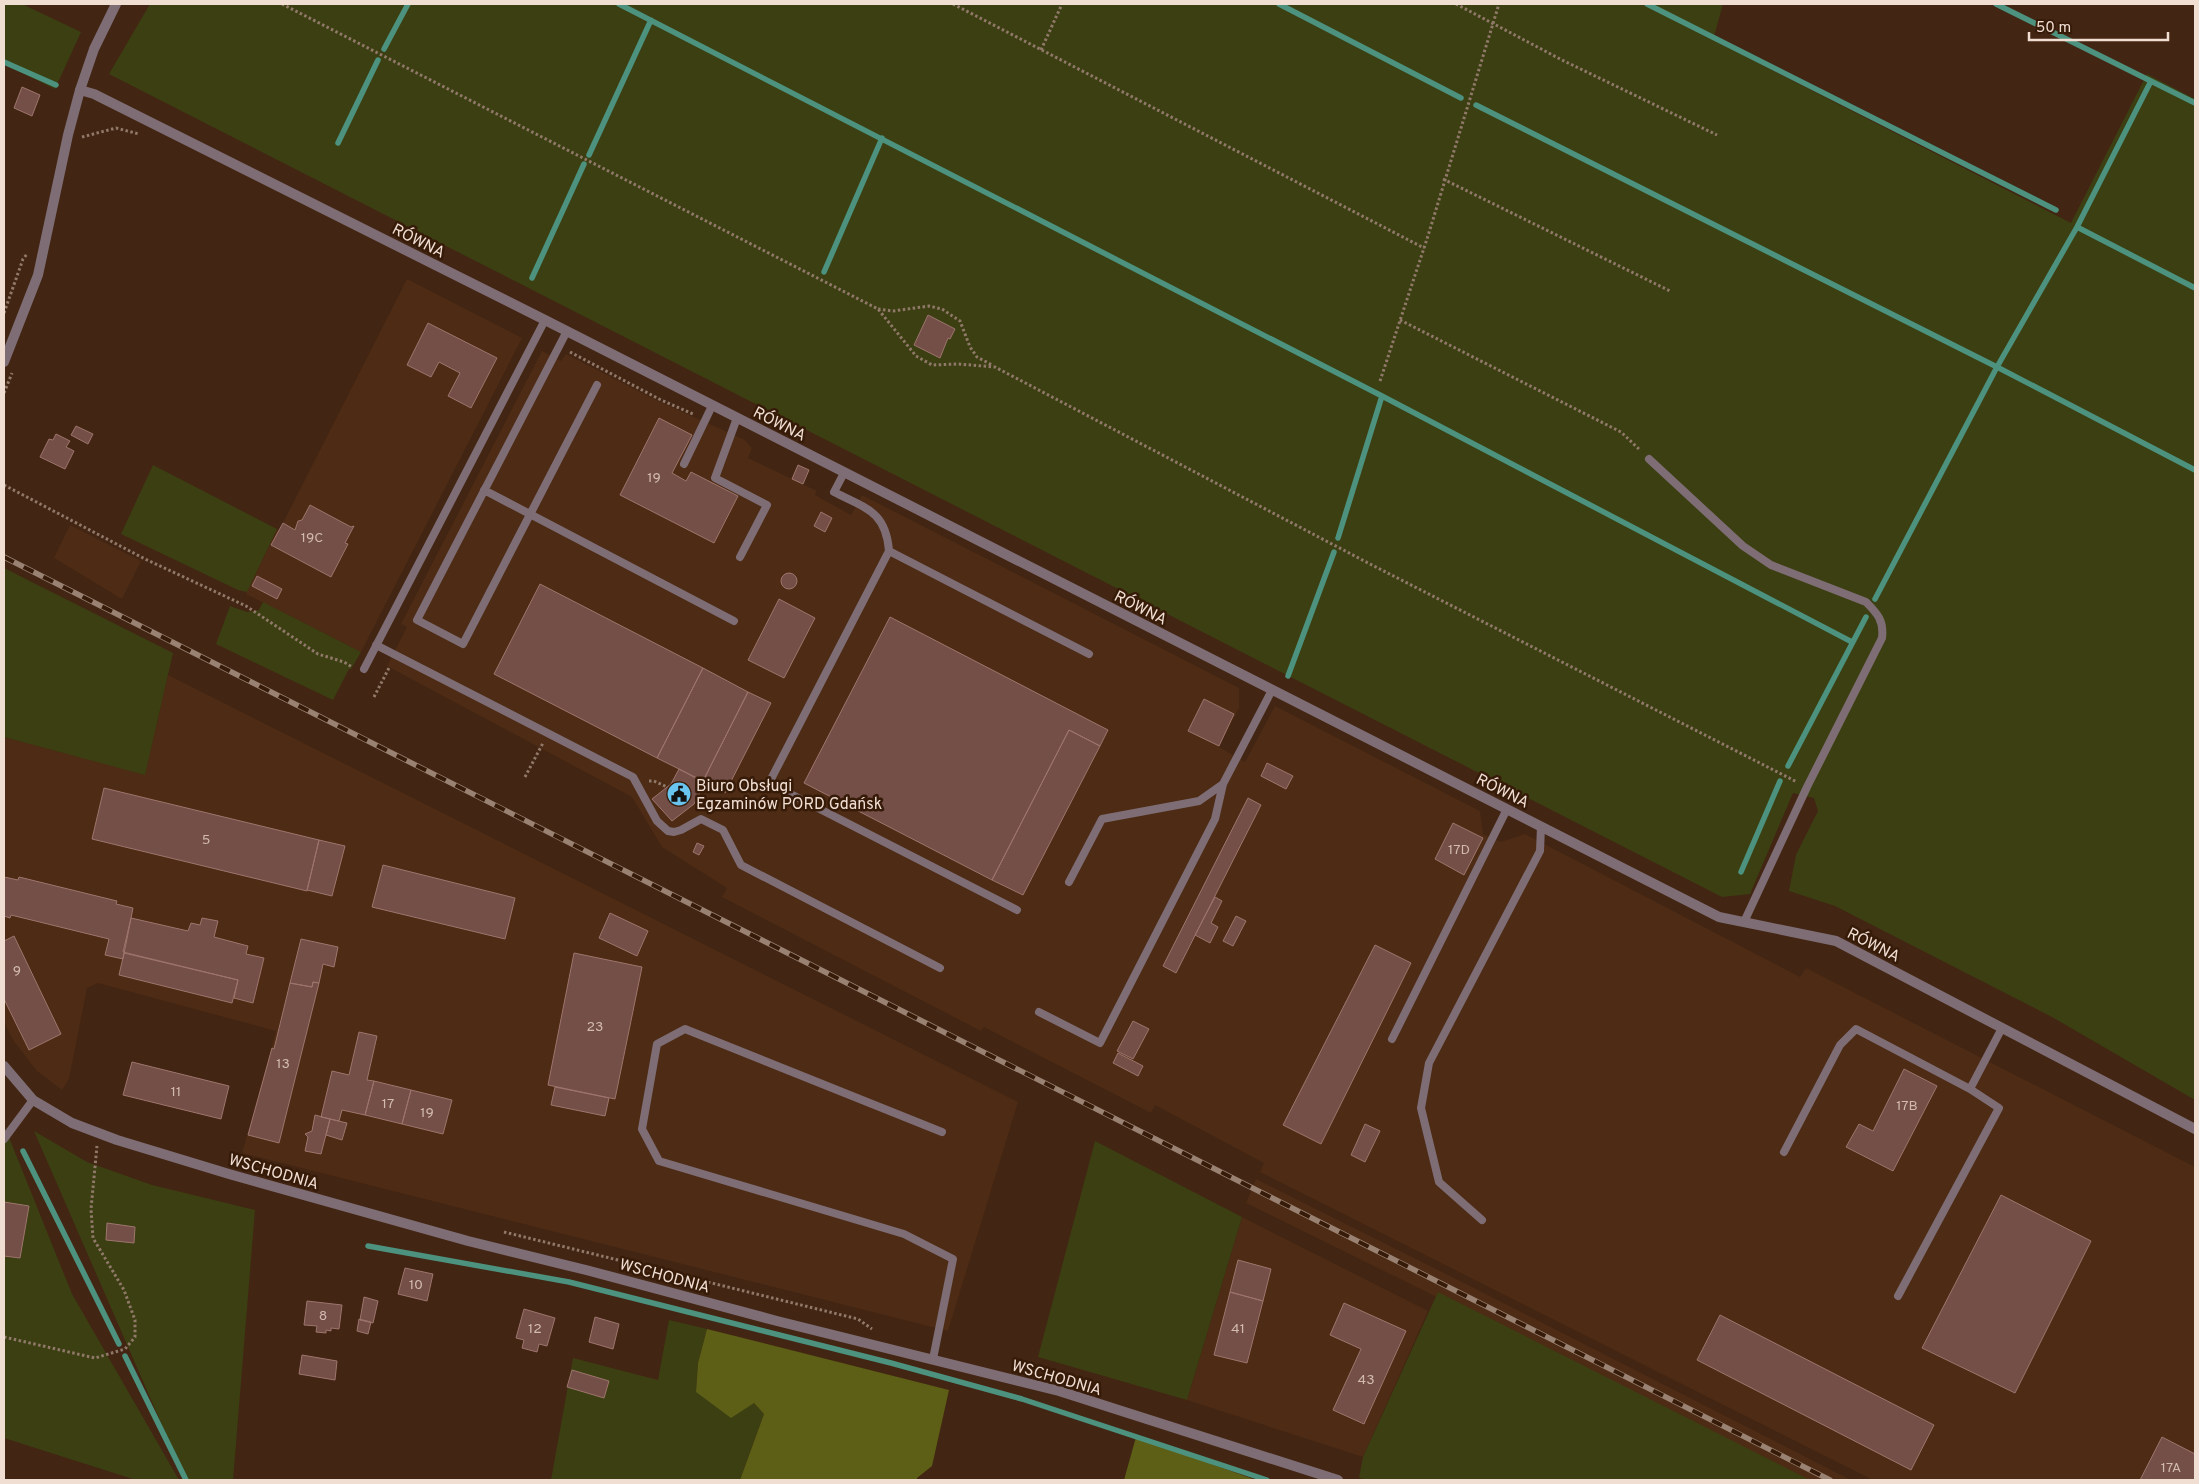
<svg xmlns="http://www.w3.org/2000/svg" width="2199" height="1484" viewBox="0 0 2199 1484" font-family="Overpass,sans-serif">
<rect width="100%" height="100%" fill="#422513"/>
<path fill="#4d2b14" d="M407 279 522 338 361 652 246 594 277 529 279 530 283 523Z
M542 351 561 361 566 354 658 401 745 440 752 448 748 458 817 491 815 495 851 515 862 495 1239 688V708L1219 747 1245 762 1275 706 1480 811 1483 834 1501 842 1525 834 1800 977 1806 968 2195 1167V1480H1873L1260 1172 1264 1163 1155 1105 1151 1113 984 1027 981 1031 722 897 727 888 662 847 632 797 387 666 407 627 401 624Z
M70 525 141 561 122 599 54 558Z
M168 675 1018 1102 948 1331 242 1153 276 1031 98 983 87 988 69 1079 62 1090 37 1071 13 1040 4 1022V737L145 774Z
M1256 1179 1474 1288 1851 1480H1808L1246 1203Z
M1242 1217 1428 1311 1363 1457 1187 1400Z"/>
<path fill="#3c3f12" d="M4 4H22L81 32 55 89 4 64Z
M150 4H1723L1713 40 2071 223 2147 74 2195 99V1100L2052 1017 1835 906 1789 891 1796 855 1818 811 1814 798 1793 793 1750 894 1722 897 109 74Z
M153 465 277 529 247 592 238 590 121 534Z
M4 568 173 653 145 775 4 737Z
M263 602 361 652 351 669H349L333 700 216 644 230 606 247 612 259 610Z
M4 1125 72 1294 179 1480H136L4 1438Z
M34 1131 87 1162 152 1185 255 1210 233 1480H186Z
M1095 1141 1242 1217 1187 1400 1038 1357Z
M1438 1292 1810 1480H1368L1359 1478 1363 1457Z
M669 1320 707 1329 698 1363 696 1392 754 1403 764 1414 740 1480H551L573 1358 658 1380Z"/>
<path fill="#5c5f15" d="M707 1329 949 1390 932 1466 917 1478V1480H740L764 1414 754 1403 731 1418 696 1392 698 1363Z
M1136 1437 1256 1480H1124Z"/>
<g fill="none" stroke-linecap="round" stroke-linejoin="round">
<path stroke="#4c927e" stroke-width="5.5" d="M619 4 1382 396 1852 642
M1279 4 1461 98
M1647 4 2056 210
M1996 4 2195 103
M384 49 408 4
M4 62 56 85
M1476 105 1997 367 2195 470
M338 143 378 60
M589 155 651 20
M2077 227 2195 288
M824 272 882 138
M532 278 584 164
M1338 538 1382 396
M1875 599 1997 367 2077 227 2151 81
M1288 676 1334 552
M1788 766 1866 617
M1741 872 1780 781
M23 1151 119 1344
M368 1246 569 1282 891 1363 1022 1399 1267 1480
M125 1356 186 1480"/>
</g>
<path fill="#744f47" stroke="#9d756d" d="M22 87 40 95 32 116 14 108Z
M928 315 955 329 950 339 948 338 940 358 914 345Z
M428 323 497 358 471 408 448 396 460 373 439 362 431 377 407 365Z
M659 418 692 435 672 473 686 481 691 472 738 496 714 543 620 495Z
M76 426 93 434 88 444 71 435Z
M56 434 70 441 66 447 74 451 65 469 40 457 49 439 53 440Z
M798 465 809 470 803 484 792 479Z
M310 505 351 527 354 526 345 543 348 544 331 577 271 545 283 523 295 530 298 521 302 520Z
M821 512 832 518 825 532 814 526Z
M781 581a8 8 0 1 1 16 0a8 8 0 1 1-16 0Z
M257 576 282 589 277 599 252 586Z
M540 584 703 668 657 758 494 674Z
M779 599 815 618 784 678 748 660Z
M890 617 1108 730 1100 746 1069 730 992 880 804 783Z
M703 668 748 692 703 781 657 758Z
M748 692 771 703 725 793 703 781Z
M1204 699 1234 714 1219 746 1188 731Z
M1069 730 1100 746 1023 895 992 880Z
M1267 763 1293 776 1286 789 1261 776Z
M679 769 705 783 694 804 672 821 652 799 671 784Z
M104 788 319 840 307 891 92 839Z
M1248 798 1261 805 1176 973 1163 966Z
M1453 823 1483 838 1464 875 1435 859Z
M319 840 345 846 332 896 307 890Z
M697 843 704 846 699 855 693 852Z
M383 865 515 898 505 939 372 907Z
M4 877 18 880 19 877 117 901 116 904 133 908 123 959 105 955 109 939 11 915 10 918 4 916Z
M1215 897 1222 901 1211 923 1218 927 1210 943 1195 935Z
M610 913 648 931 637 956 599 938Z
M1236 916 1246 921 1233 946 1223 941Z
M131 918 188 931 191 923 200 925 202 918 218 921 214 937 248 946 246 954 264 958 253 1003 234 998 238 980 123 952Z
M14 936 61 1034 29 1050 4 999V941Z
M301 939 338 947 334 967 323 964 319 983 313 982 312 987 290 983Z
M1375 945 1411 963 1321 1144 1283 1125Z
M124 953 238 980 232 1003 119 975Z
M574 953 642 967 615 1099 548 1085Z
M313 982 319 983 279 1143 248 1135 272 1048 274 1049 290 983 312 987Z
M1133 1021 1149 1029 1133 1059 1117 1051Z
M359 1032 377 1036 367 1080 374 1081 365 1115 342 1110 339 1121 321 1117 332 1071 349 1075Z
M1118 1053 1143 1066 1138 1076 1113 1063Z
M132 1062 229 1086 221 1119 123 1095Z
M1904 1069 1937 1086 1893 1171 1846 1147 1859 1124 1873 1131Z
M374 1081 411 1090 402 1124 365 1115Z
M555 1087 609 1098 605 1116 551 1105Z
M411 1090 452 1100 443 1134 402 1124Z
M315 1115 330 1119 321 1154 305 1151 308 1137 305 1134 312 1131Z
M330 1119 347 1123 342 1140 326 1135Z
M1365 1124 1380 1131 1365 1162 1351 1155Z
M2001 1195 2091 1241 2015 1393 1922 1348Z
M4 1202 29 1206 20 1258 4 1256Z
M107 1223 135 1227 134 1243 106 1240Z
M1238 1260 1271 1269 1263 1301 1230 1292Z
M405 1268 433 1274 427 1301 398 1294Z
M1230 1292 1263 1301 1247 1363 1214 1355Z
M364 1297 378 1301 373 1323 360 1320Z
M307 1301 342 1305 339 1329 331 1328V1331L326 1330V1333L316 1332 317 1326 304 1325Z
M1344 1303 1406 1331 1364 1424 1333 1410 1361 1349 1330 1335Z
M524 1309 555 1318 547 1346 539 1344 537 1352 522 1348 524 1340 516 1338Z
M1720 1315 1934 1425 1911 1470 1697 1360Z
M595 1317 619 1324 613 1349 589 1342Z
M359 1319 371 1322 368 1334 357 1331Z
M302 1355 337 1361 335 1380 299 1374Z
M572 1370 609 1381 604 1398 567 1387Z
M2162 1437 2195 1454V1480H2140Z"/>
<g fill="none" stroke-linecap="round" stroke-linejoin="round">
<path stroke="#91796a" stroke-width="3" stroke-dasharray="2.5 2.5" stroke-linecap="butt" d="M282 4 878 309 916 356 932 365 958 364 995 367 1370 564 1797 782
M953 4 1424 248
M1456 4 1562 60 1717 135
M1041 50 1062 4
M82 137 116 128 139 134
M1443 179 1670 291
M878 309 893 311 929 306 942 309 960 321 970 347 977 357 992 365
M4 313 23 259 27 254
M1400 320 1621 432 1640 450
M570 352 659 399 693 414
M1380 381 1427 239 1499 4
M4 393 12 373
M4 485 145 559 246 606 318 654 344 662 352 667
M374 697 390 666
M525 777 543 743
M649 781H654L667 787
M504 1232 858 1319 872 1329
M4 1337 95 1358 125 1349 135 1337V1320L124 1290 93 1238 91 1209 97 1146"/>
<path stroke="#7e6d74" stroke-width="8" d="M567 331 417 620 463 644 597 385
M737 418 715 478 767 505 740 557
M1649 459 1743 546 1771 565 1866 602C1878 614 1884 621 1882 638L1807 787 1744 922
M684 464 712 406
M844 473 834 492C865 508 886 511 889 551L769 783 1017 910
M484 490 734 621
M889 551 1089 654
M376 645 633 777 657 821 668 831 674 832 681 830 701 819 723 830 741 865 940 968
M364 669 545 320
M1069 882 1102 819 1199 801 1223 784
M1039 1012 1100 1043 1215 819 1223 784 1272 690
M1392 1039 1507 809
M4 1139 33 1100
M1784 1152 1840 1045 1856 1029 1970 1089 2002 1028
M1482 1220 1439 1182 1421 1108 1429 1063 1540 851 1541 827
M1898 1296 1999 1108 1970 1089
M933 1359 953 1259 904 1234 659 1161 642 1129 657 1044 685 1029 942 1132"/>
<path stroke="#7e6d74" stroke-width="10" d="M80 90 94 94 545 320 1719 917 1836 941 2195 1129
M4 1066 33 1100 72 1123 117 1140 229 1174 468 1241 586 1270 777 1321 1059 1391 1338 1480"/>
<path stroke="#7e6d74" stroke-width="10" d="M4 362 38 275 68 135 80 90 94 49 116 4"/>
<defs>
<path id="rail" d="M4 557 1830 1480"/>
</defs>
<use href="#rail" stroke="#9a8273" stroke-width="5.5"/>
<use href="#rail" stroke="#371b09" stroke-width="4" stroke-dasharray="11" stroke-linecap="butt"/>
</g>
<defs>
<symbol id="civic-disc" viewBox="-11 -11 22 22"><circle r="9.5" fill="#69c4f0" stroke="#371b09"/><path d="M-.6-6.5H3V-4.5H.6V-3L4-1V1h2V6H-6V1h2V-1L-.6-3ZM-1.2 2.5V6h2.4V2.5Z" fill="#111"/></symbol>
</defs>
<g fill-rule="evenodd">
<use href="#civic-disc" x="665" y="780" width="28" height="28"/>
</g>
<g text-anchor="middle" stroke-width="5" stroke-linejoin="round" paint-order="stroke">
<g font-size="14" fill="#d2bab0">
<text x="654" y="482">19</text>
<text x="312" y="542">19C</text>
<text x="206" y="844">5</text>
<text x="1459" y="854">17D</text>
<text x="17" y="975">9</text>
<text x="595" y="1031">23</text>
<text x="283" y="1068">13</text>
<text x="176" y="1096">11</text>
<text x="388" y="1108">17</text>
<text x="1907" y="1110">17B</text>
<text x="427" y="1117">19</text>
<text x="416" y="1289">10</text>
<text x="323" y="1320">8</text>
<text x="535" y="1333">12</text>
<text x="1238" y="1333">41</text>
<text x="1366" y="1384">43</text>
<text x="2171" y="1472">17A</text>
</g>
<g font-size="16" fill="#f1ded3" stroke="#371b09">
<text transform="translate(419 240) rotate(27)" y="6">RÓWNA</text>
<text transform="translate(780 423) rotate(27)" y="6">RÓWNA</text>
<text transform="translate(1141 607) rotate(27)" y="6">RÓWNA</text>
<text transform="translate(1503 790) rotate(27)" y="6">RÓWNA</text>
<text transform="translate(1874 944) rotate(27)" y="6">RÓWNA</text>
<text transform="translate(274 1171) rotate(16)" y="6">WSCHODNIA</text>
<text transform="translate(665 1275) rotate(15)" y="6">WSCHODNIA</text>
<text transform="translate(1057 1377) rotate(16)" y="6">WSCHODNIA</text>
</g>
<g font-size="16" fill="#f1ded3" stroke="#371b09" text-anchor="start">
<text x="696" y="791">Biuro Obsługi<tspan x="696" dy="18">Egzaminów PORD Gdańsk</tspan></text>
</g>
</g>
<rect width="2199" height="1484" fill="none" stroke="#f1ded3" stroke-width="10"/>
<path d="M2029 32v8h139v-8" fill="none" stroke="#f1ded3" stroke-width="2.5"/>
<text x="2036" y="32" font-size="15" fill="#f1ded3" stroke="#371b09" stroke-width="4" paint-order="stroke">50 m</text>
</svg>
